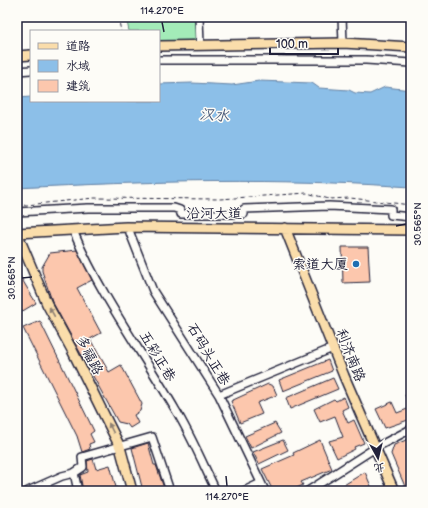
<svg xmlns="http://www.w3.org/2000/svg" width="428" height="508" viewBox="0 0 428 508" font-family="'Balsamiq Sans','LXGW WenKai TC',sans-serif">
<rect width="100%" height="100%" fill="#fdfcf7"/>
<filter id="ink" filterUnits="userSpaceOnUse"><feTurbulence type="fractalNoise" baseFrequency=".025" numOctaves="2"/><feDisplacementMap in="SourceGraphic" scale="8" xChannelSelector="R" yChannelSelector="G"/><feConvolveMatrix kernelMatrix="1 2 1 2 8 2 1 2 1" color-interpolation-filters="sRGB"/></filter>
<g filter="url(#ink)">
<path fill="#a3ebb8" stroke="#62867a" d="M126 17H196L198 41H159V31H129Z"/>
<path fill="#8cbfe8" stroke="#6280a3" d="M259 81 312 83 319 88 349 90 355 93 370 94 385 87 411 90V187C279 178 149 181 17 188V98L31 97V101H159V84L192 83 232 85Z"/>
<path fill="#fcc7ad" stroke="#22223b" d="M342 247H368L370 282 343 283Z
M77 250 92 280 77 288 101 333 90 339 109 372 121 365 142 404 140 411 134 415 138 423 130 428 127 424 118 422 52 301 42 271V267L50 253Z
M17 271 36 303 21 312 17 306Z
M40 321 94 431 90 434 94 442 89 444 90 449 82 452 77 436 23 328Z
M328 360 332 371 283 391 279 380Z
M333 378 338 389 290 409 286 398Z
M268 384 273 386 277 395 257 403 262 414 240 423 231 401Z
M411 393V419L385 428 376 409 392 402 397 413 410 408 405 395Z
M344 397 348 407 342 410 348 423 354 420 364 443 354 447 355 449 337 458 329 441 343 437 335 416 320 422 314 409 334 399 336 401Z
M275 423 281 433 251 448 245 436Z
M411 438V491H407L391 454 394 445Z
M283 440 288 450 259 464 253 452Z
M320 440 332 469 301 482 303 485 290 491H273L262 469 294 455 293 453Z
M148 443 154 465H156L165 491H143L132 448Z
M93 459 96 469 110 465 117 491H83L80 475 88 472 87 461Z
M365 472 373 491H334Z"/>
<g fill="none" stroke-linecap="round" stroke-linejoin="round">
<defs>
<path id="minor" d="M199 17 200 45
M342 17 343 43
M159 60H366L411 63
M17 71 31 70
M17 212 88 208H174L180 210 181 214H244V209L329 206 391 209V215L411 217
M130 233 153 291 219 395 265 491
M75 235C101 296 142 352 175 409 191 435 203 464 216 491
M219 395 333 348
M74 473 78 491
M28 491 62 476 74 473 83 467 82 457 152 437 170 491
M244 491 261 483
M308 491 375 448 411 429"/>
<path id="major" d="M159 46 343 43 411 47
M17 56 31 55
M285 228 344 376 394 491
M17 233 126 227 411 230
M17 233 47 304 72 350 120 447 132 491"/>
</defs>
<use href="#minor" stroke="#22223b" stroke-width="10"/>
<use href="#major" stroke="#22223b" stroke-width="12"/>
<path stroke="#22223b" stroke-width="1" stroke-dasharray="4 3" stroke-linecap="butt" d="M118 17 121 31
M17 206 94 198 220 199 307 193 329 199 350 198 411 205"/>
<use href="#minor" stroke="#fdfcf7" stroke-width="7"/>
<use href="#major" stroke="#faddab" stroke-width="9"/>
</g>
<defs><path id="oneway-solid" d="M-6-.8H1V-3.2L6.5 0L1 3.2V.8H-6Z"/></defs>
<g fill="#8e8073">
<use href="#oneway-solid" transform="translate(52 312) rotate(-119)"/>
<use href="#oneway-solid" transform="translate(111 428) rotate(-116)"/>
</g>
</g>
<path fill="none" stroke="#22223b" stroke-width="1.5" d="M162 22 164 32M396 226 406 224M22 278 32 277M226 476 227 486"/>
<circle fill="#1f6fb2" stroke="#fdfcf7" stroke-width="1.5" cx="356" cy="264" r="4"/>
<g text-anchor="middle" stroke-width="3" stroke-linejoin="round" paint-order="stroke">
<g font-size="14" fill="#22223b" stroke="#fdfcf7">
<text x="214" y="218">沿河大道</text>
<text transform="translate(209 354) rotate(59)" y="5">石码头正巷</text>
<text transform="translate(90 355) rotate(63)" y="5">多福路</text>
<text transform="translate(351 355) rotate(68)" y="5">利济南路</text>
<text transform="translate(158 356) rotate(59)" y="5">五彩正巷</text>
</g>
<g font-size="14" fill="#22223b" stroke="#fdfcf7" text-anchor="end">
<text x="348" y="269">索道大厦</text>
</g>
<g font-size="15" font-style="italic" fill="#475978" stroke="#fdfcf7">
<text transform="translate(214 115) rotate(3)" y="5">汉水</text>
</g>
</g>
<rect width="428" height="508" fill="none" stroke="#fdfcf7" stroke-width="44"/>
<rect x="30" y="30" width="130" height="72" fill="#fdfcf7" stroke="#a5a5ac"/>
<rect x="38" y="43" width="20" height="6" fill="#faddab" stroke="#a5a5ac"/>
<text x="66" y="50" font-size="12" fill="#22223b">道路</text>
<rect x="38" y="60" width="20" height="12" fill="#8cbfe8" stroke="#a5a5ac"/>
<text x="66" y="70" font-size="12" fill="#22223b">水域</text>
<rect x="38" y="80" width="20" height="12" fill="#fcc7ad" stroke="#a5a5ac"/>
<text x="66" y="90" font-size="12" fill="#22223b">建筑</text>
<g transform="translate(378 458) rotate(172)" stroke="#fdfcf7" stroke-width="3" paint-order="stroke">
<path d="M0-3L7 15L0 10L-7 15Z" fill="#22223b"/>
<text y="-6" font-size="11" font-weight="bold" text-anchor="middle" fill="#22223b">北</text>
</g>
<path d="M270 48v6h68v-6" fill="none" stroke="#22223b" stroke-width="2"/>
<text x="276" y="48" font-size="12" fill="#22223b" stroke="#fdfcf7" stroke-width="3" paint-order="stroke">100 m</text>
<rect x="22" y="22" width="384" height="464" fill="none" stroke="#22223b" stroke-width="1.5"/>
<g font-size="10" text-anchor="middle" fill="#22223b">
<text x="162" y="14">114.270°E</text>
<text transform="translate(417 224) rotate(-90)" y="4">30.565°N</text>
<text transform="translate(11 278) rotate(-90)" y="4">30.565°N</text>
<text x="227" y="500">114.270°E</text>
</g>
</svg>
